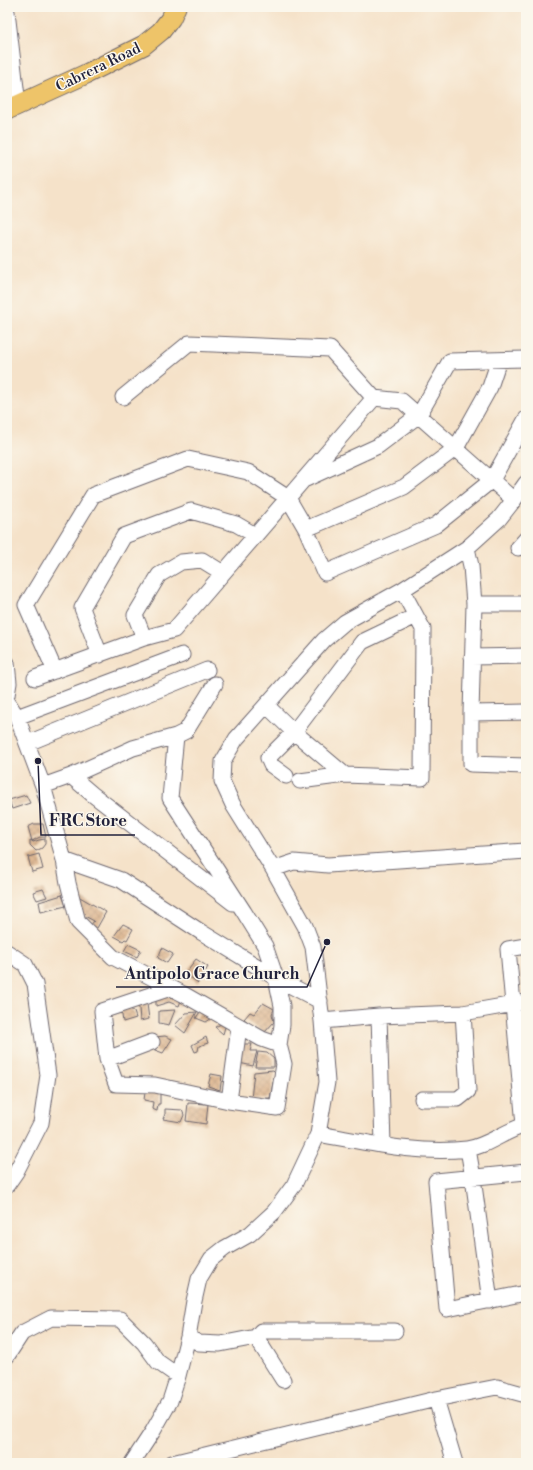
<svg xmlns="http://www.w3.org/2000/svg" width="533" height="1470" viewBox="0 0 533 1470" font-family="'Libre Bodoni',serif">
<defs>
<pattern id="building-cross-hatch" width="8" height="8" patternUnits="userSpaceOnUse"><rect width="8" height="8" fill="#deb893"/><path d="M0 0l8 8M0 8l8-8" fill="none" stroke="#be9e80"/></pattern>
</defs>
<rect width="100%" height="100%" fill="#fbf7ec"/>
<filter id="ink" filterUnits="userSpaceOnUse"><feTurbulence type="fractalNoise" baseFrequency=".025" numOctaves="2"/><feDisplacementMap in="SourceGraphic" scale="8" xChannelSelector="R" yChannelSelector="G"/><feConvolveMatrix kernelMatrix="1 2 1 2 8 2 1 2 1" color-interpolation-filters="sRGB"/></filter>
<filter id="wash" filterUnits="userSpaceOnUse"><feTurbulence type="fractalNoise" baseFrequency=".012" numOctaves="4" result="noise"/><feDisplacementMap in="SourceGraphic" scale="16" xChannelSelector="R" yChannelSelector="G"/><feGaussianBlur stdDeviation="0.9" result="paint"/><feColorMatrix in="noise" values="0 0 0 0 0 0 0 0 0 0 0 0 0 0 0 0 0 1.4 0 .05"/><feComposite in="paint" operator="in"/></filter>
<g filter="url(#wash)">
<rect width="100%" height="100%" fill="#f5e2c9"/>
<g id="blocks">
<path fill="url(#building-cross-hatch)" d="M26 795 30 803 12 809 9 800Z
M34 824H43L46 837H40L32 841 33 842 39 840 45 839V844L42 848 36 851 30 845V840L32 841 28 827Z
M39 854 43 869 32 872 28 857Z
M43 889 47 897 37 900 33 892Z
M62 895 66 906 41 912 39 902Z
M78 896 106 912 97 928 90 926 94 921 81 914Z
M123 924 133 929 127 940 125 939 123 941 114 936Z
M128 944 141 950 137 957 124 951Z
M162 948 173 954 167 963 158 958Z
M196 959 208 967 198 983 185 973Z
M172 993 183 995 179 1006 169 1002 156 1006V999Z
M263 1003 274 1009 272 1014 274 1022 264 1033 244 1019 250 1012 254 1014Z
M135 1004H147L149 1019 140 1021 139 1008Z
M203 1007 217 1015 206 1022 196 1018Z
M129 1008 134 1012 136 1018 123 1022 122 1015 119 1012Z
M175 1010 169 1025 159 1023V1011Z
M197 1012 185 1033 175 1025 186 1013Z
M221 1024 225 1027 223 1034 215 1027Z
M165 1036 172 1039 163 1053 155 1050V1037Z
M206 1037 208 1043 199 1046 198 1051 195 1052 192 1045Z
M240 1044H252L250 1051H257L253 1066 239 1063Z
M258 1052 267 1053 274 1059V1067H255Z
M273 1070 275 1072 270 1098 251 1099 254 1072Z
M211 1074 222 1076 220 1090 208 1086Z
M146 1085 160 1089V1104H158L157 1111 152 1109 153 1102 144 1100Z
M188 1103 208 1104 206 1124 186 1121Z
M165 1109 182 1110 184 1115 181 1122 163 1119 165 1114Z"/>
</g>
</g>
<g filter="url(#ink)">
<use href="#blocks" fill-opacity="0" stroke="#6c656d" stroke-width="1"/>
<g fill="none" stroke-linecap="round" stroke-linejoin="round">
<defs>
<path id="minor" d="M7 12 18 105
M123 397 189 343 330 349 374 398
M306 479 378 446 419 415 450 361 526 359
M306 529 404 487 456 448 490 387 499 360
M467 548 471 566 474 604 471 713V764L526 766
M518 548 526 539
M474 604H526
M144 638 135 615 159 575 181 562 202 560 223 573
M100 655 82 608 124 536 191 511 236 524 255 535
M472 657 526 656
M7 663 9 683 7 695
M55 671 26 605 93 495 188 459 248 472 288 498 306 529 325 573 436 525 492 480 526 419
M35 678 144 638 174 630 374 398 402 401 514 500
M7 701 17 717 43 786 64 860 68 883 78 922 113 957 183 994 262 1039 279 1045
M266 705 294 732 345 775 422 778 423 629 402 590
M471 713 526 712
M17 717 182 655
M28 743 207 670
M71 776 133 748 176 736 186 731 215 684
M286 776 271 765 268 758 294 732 362 642 416 616
M300 781 345 775
M43 786 71 776 92 794 233 903
M64 860 121 880 201 932 276 978 320 1001
M273 869 294 862 328 865 526 851
M7 952 25 964 35 984 48 1075 41 1123 16 1172 7 1185
M171 988 102 1011 107 1059 116 1084 155 1085 229 1101 277 1108 284 1064 279 1045 282 1025V1006L276 978 265 946 244 912 170 798 176 736
M379 1016 383 1144
M322 1021 379 1016 463 1013 526 1002
M107 1059 152 1042
M422 1099H458L468 1091 463 1013
M229 1101 239 1027
M524 1125 508 949 526 946
M318 1134C366 1142 418 1155 467 1149 488 1146 506 1130 526 1125
M468 1149 473 1178 490 1301
M526 1172 436 1181 447 1309 526 1293
M188 1337 199 1343 220 1344 256 1337 261 1331H395
M256 1337 283 1380
M7 1356 22 1333 51 1318 120 1319 144 1343 158 1362 178 1376
M436 1399 455 1463
M132 1463 153 1431 170 1401 178 1376 188 1337 194 1301 199 1279 211 1259 225 1248 250 1234 274 1212 294 1185 318 1134 327 1082 322 1021 313 947 305 926 273 869 233 805 222 781 223 761 236 739 324 640 345 622 402 590 467 548 499 519 514 500 526 483
M172 1463 436 1399 497 1387 526 1395"/>
<path id="major" d="M7 110 86 74 144 45 161 31 171 18 176 7"/>
</defs>
<use href="#minor" stroke="#6c656d" stroke-width="17"/>
<use href="#major" stroke="#6c656d" stroke-width="21"/>
<use href="#minor" stroke="#fff" stroke-width="15"/>
<use href="#major" stroke="#eec469" stroke-width="19"/>
</g>
</g>
<g text-anchor="middle" stroke-width="3" stroke-linejoin="round" paint-order="stroke">
<g font-size="15" fill="#22223b" stroke="#fbf7ec">
<text transform="translate(98 67) rotate(-26)" y="5">Cabrera Road</text>
</g>
</g>
<path fill="none" stroke="#22223b" stroke-width="1.5" d="M38 761L41 835H135M327 942L307 987H116"/>
<g fill="#22223b" stroke="#fbf7ec" stroke-width="1.5">
<circle cx="38" cy="761" r="4"/>
<circle cx="327" cy="942" r="4"/>
</g>
<g font-size="16" text-anchor="middle" font-weight="bold" fill="#22223b" stroke="#fbf7ec" stroke-width="3" stroke-linejoin="round" paint-order="stroke">
<text x="88" y="826">FRC Store</text>
<text x="212" y="979">Antipolo Grace Church</text>
</g>
<rect width="533" height="1470" fill="none" stroke="#fbf7ec" stroke-width="24"/>
</svg>
